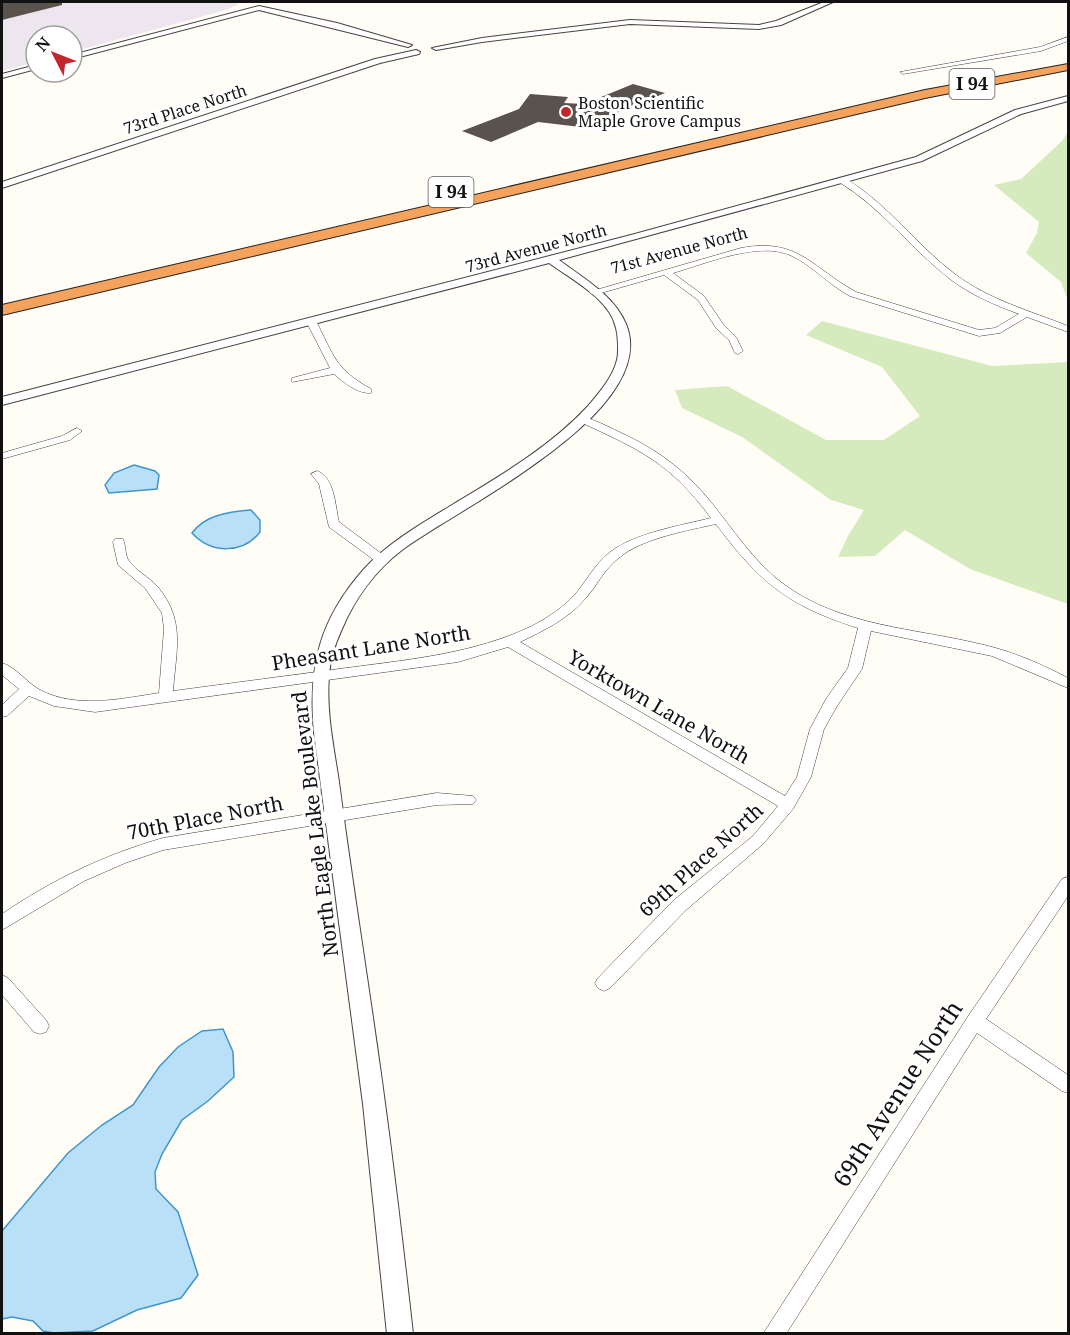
<svg xmlns="http://www.w3.org/2000/svg" width="1070" height="1335" viewBox="0 0 1070 1335" font-family="'Noto Serif',serif">
<rect width="100%" height="100%" fill="#fffdf5"/>
<path fill="#eee6ef" d="M2 2H237V5L226 10 72 52V36H36V62L2 71Z"/>
<path fill="#d5ebbd" d="M1068 132V301L1061 282 1026 253 1037 233 1039 222 994 185 1021 179 1062 141Z
M822 321 992 366 1068 362V604L970 569 905 530 875 556 838 557 848 536 864 510 831 500 742 437 682 408 675 390 727 386 826 440H884L920 416 882 367 806 335Z"/>
<path fill="#b9e0f7" stroke="#3f96cf" stroke-width="1.5" d="M134 465 155 471 159 475 157 489 109 493 105 485 114 473Z
M251 510 260 520V532C243 554 211 554 192 533 206 514 230 512 251 510Z
M223 1029 233 1052 234 1077 208 1101 182 1120 162 1154 155 1172 156 1189 178 1212 198 1275 181 1298 137 1310 93 1331 54 1333 43 1331 33 1321 12 1317 2 1319V1231L68 1153 102 1125 133 1105 159 1067 178 1047 202 1031Z"/>
<path fill="#5a524d" d="M2 2H62V5L2 20Z
M633 84 665 93 614 114 606 130 538 122 491 142 462 131 519 109 530 94 568 97 564 103 584 104Z"/>
<g fill="none" stroke-linecap="round" stroke-linejoin="round">
<defs>
<path id="minor" d="M1068 37V41L1041 51 903 74 900 72 1040 47Z
M839 178H845C888 204 916 245 956 275 990 300 1030 311 1068 326V332L1027 317 1000 333 979 336 850 296C829 285 813 266 792 256 760 240 705 264 673 273L704 296 723 324 736 337 743 351 738 354 735 353 729 340 716 328 698 300 664 275 594 295 589 292 741 248C798 237 812 268 856 292L979 330 995 328 1019 314C995 305 971 295 950 279 910 248 882 208 839 182Z
M311 318 316 321C334 356 335 369 371 389V393C358 394 343 382 334 374L292 382V378L330 368 306 321Z
M584 417C595 420 607 426 617 431 655 448 684 469 710 501 733 529 753 561 782 583 840 627 916 628 984 645 1014 652 1041 664 1068 678V688L992 656 871 631 862 669 837 706 824 729 811 777 793 809 763 844 686 910 610 988 604 991 598 988 595 983 598 978 674 900 753 836 778 806 508 647 458 662 95 712 54 706 29 696 7 716 2 717V705L19 689 2 675V663C16 667 27 683 40 690 77 709 120 699 159 693L164 629 162 613 145 588 118 565 113 542 115 539H123C126 546 125 556 129 561 136 571 149 577 157 586 186 620 176 650 173 691 233 683 294 675 354 667 415 659 474 653 530 627 546 619 566 606 577 592 590 576 598 559 616 548 641 532 683 525 711 518 670 463 641 450 580 422L579 420ZM716 524C759 582 788 606 858 628L848 668 826 699 810 729 797 777 785 796 520 642C543 631 568 619 585 599 600 582 603 569 624 554 646 538 689 530 716 524Z
M77 428 82 431 70 440 2 459V453L62 436Z
M317 471C335 477 335 506 339 522L386 557 388 560 386 563H378L329 527 319 484 311 474Z
M437 793 473 796 476 800 473 804 437 805 163 850 125 863 84 881 2 930V914C52 880 104 855 163 838Z
M1068 877V896L986 1019 1068 1075V1093L1062 1091 977 1033 786 1334H763L969 1015 1062 879Z
M2 975 8 978 46 1020 49 1026 46 1032 40 1034 34 1032 2 995Z"/>
<path id="tertiary" d="M824 2H833L781 25 759 29 630 24 482 42 436 50 432 48 482 38 630 20 759 25 776 21Z
M259 6 337 23 412 45 408 47 259 10 72 59V55Z
M416 50 420 52 419 54 380 63 2 188V182L375 59Z
M36 65V69L2 78V74Z
M1068 96V101L1021 114 922 161 559 260C583 278 614 295 626 324 662 412 458 508 402 550 376 570 355 598 342 629 335 644 330 660 329 676 326 712 334 748 339 782 349 859 361 935 372 1011 388 1118 401 1226 413 1334H387L363 1104 314 733C308 667 319 620 364 569 389 542 421 524 452 505 500 476 550 447 588 406 599 393 613 377 617 360 619 352 618 336 616 328 610 299 571 279 549 263L2 405V397L631 235 916 157 1015 110Z"/>
<path id="motorway" d="M1068 64V70L925 98 2 315V305L925 90Z"/>
</defs>
<use href="#minor" stroke="#444" stroke-width="1"/>
<use href="#tertiary" stroke="#444" stroke-width="2"/>
<use href="#motorway" stroke="#222" stroke-width="2"/>
<use href="#minor" fill="#fff" fill-rule="evenodd"/>
<use href="#tertiary" fill="#fff" fill-rule="evenodd"/>
<use href="#motorway" fill="#f5a25d" fill-rule="evenodd"/>
</g>
<circle fill="#c4262e" stroke="#fff" stroke-width="2" cx="566" cy="112" r="6"/>
<g text-anchor="middle" stroke-width="6" stroke-linejoin="round" paint-order="stroke">
<g font-size="16" fill="#111" stroke="#fff" text-anchor="start">
<text x="578" y="109">Boston Scientific<tspan x="578" dy="18">Maple Grove Campus</tspan></text>
</g>
<g font-size="16" fill="#111" stroke="#fff">
<text transform="translate(185 109) rotate(-18)" y="6">73rd Place North</text>
<text transform="translate(536 248) rotate(-15)" y="6">73rd Avenue North</text>
<text transform="translate(679 250) rotate(-15)" y="6">71st Avenue North</text>
</g>
<g fill="#fff" stroke="#585858" stroke-width="1.5">
<rect x="949.5" y="69" width="45" height="30" rx="4.5"/>
<rect x="428.5" y="177" width="45" height="30" rx="4.5"/>
</g>
<g font-size="18" font-weight="bold" fill="#111">
<text x="972" y="90">I 94</text>
<text x="451" y="198">I 94</text>
</g>
<g font-size="20" fill="#111" stroke="#fff">
<text transform="translate(371 648) rotate(-9)" y="7">Pheasant Lane North</text>
<text transform="translate(659 707) rotate(30)" y="7">Yorktown Lane North</text>
<text transform="translate(205 818) rotate(-11)" y="7">70th Place North</text>
<text transform="translate(315 824) rotate(-97)" y="7">North Eagle Lake Boulevard</text>
<text transform="translate(701 860) rotate(-42)" y="7">69th Place North</text>
</g>
<g font-size="24" fill="#111" stroke="#fff">
<text transform="translate(898 1094) rotate(-57)" y="8">69th Avenue North</text>
</g>
</g>
<rect width="1070" height="1335" fill="none" stroke="#111111" stroke-width="6"/>
<g transform="translate(54 54) rotate(312)"><circle r="28" fill="#ffffff" stroke="#a0a0a0" stroke-width="1.5"/>
<path d="M0-4.5L10 22L0 15L-10 22Z" fill="#c4262e"/>
<text y="-9" font-size="16" font-weight="bold" text-anchor="middle" fill="#111111">N</text>
</g>
</svg>
